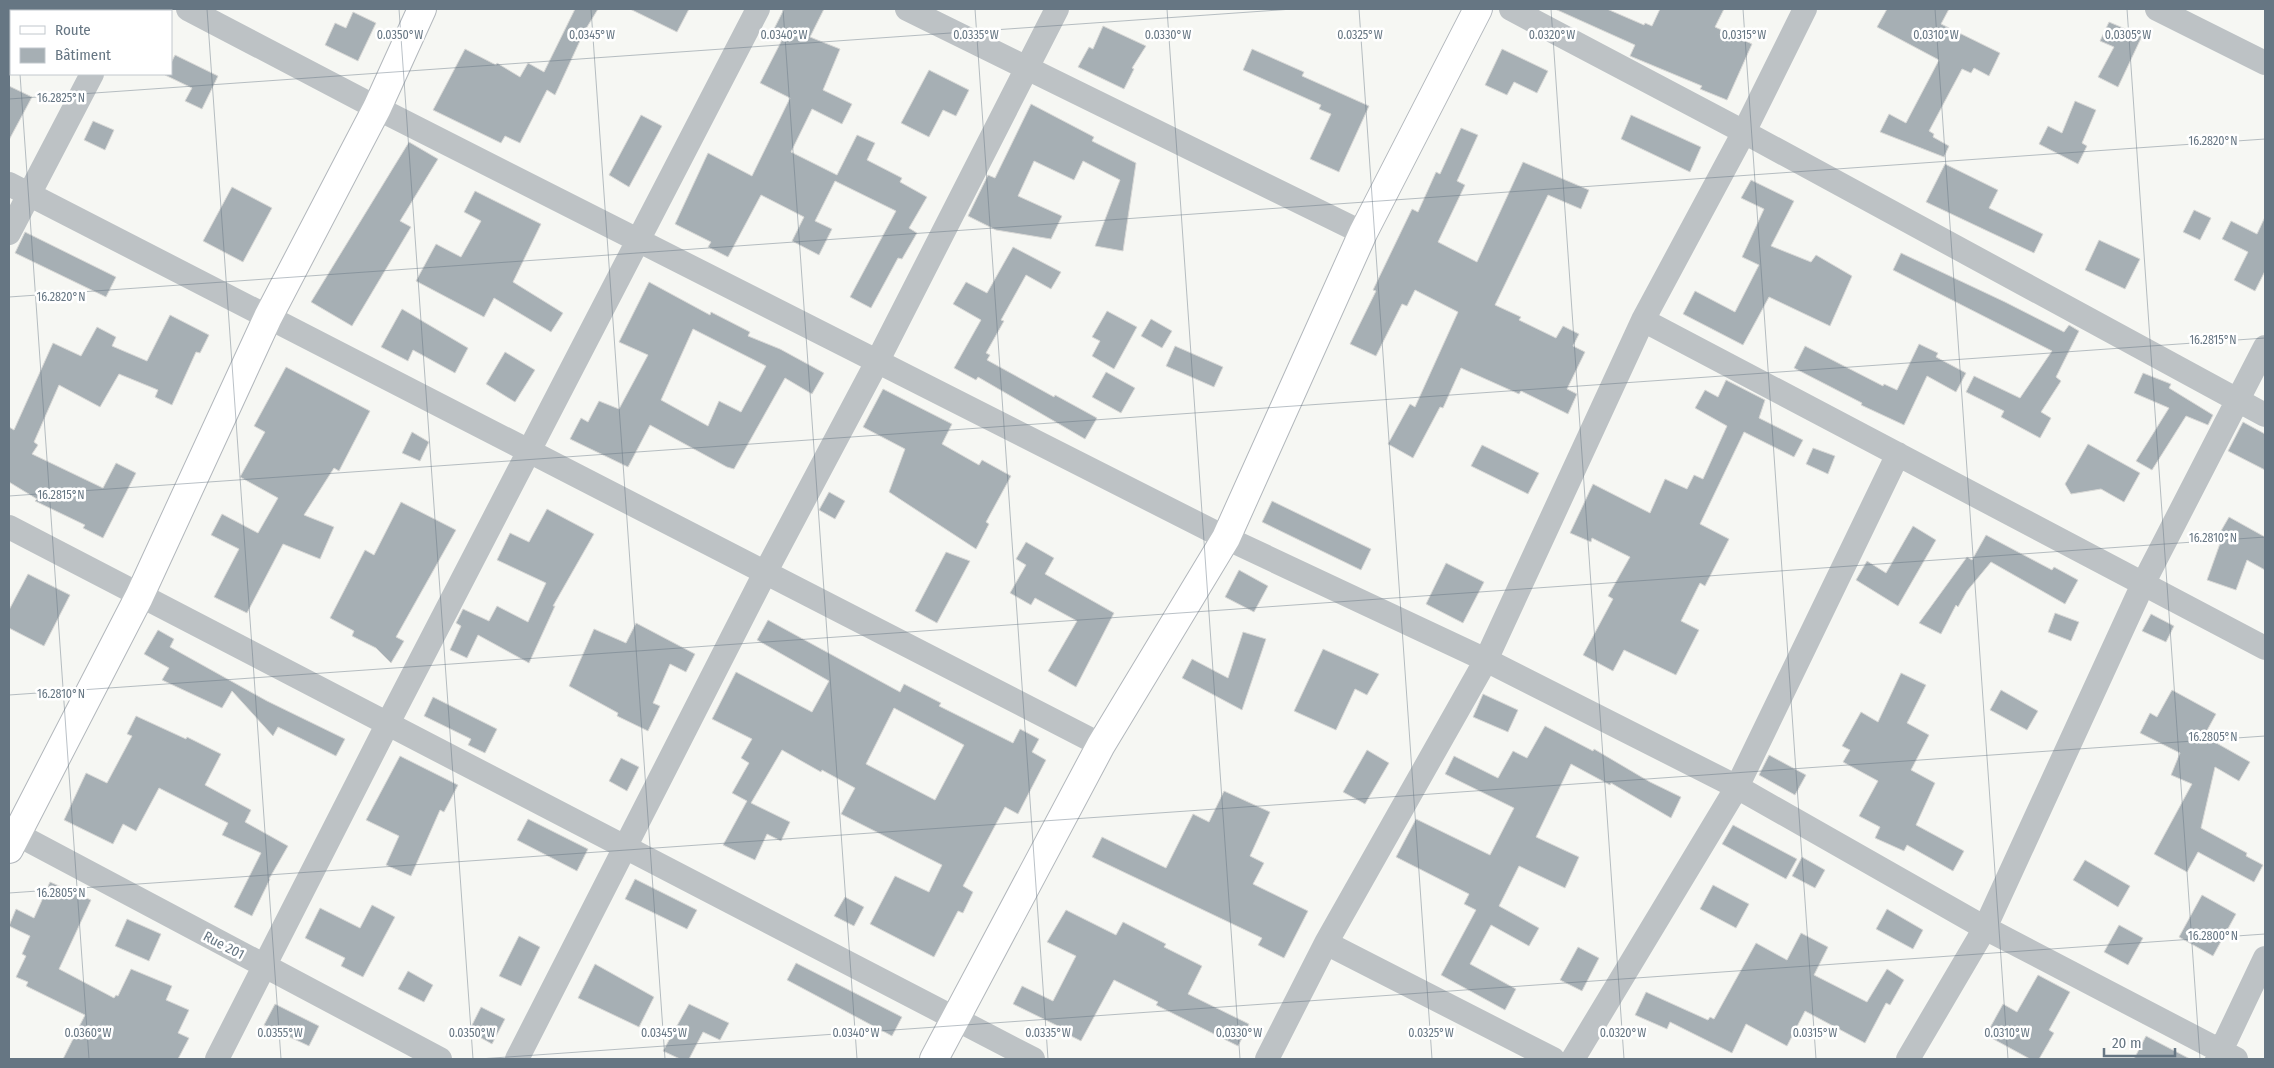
<svg xmlns="http://www.w3.org/2000/svg" width="2274" height="1068" viewBox="0 0 2274 1068" font-family="'Fira Sans Condensed',sans-serif">
<rect width="100%" height="100%" fill="#f6f7f3"/>
<path fill="#a6afb4" stroke="#d8d8d6" fill-rule="evenodd" d="M575 9H598L584 32 555 95 547 90 520 143 505 136 501 143 433 110 465 49 496 65 497 63 520 77 528 63 544 72Z
M630 9H689L677 32Z
M784 9H824L810 37 840 49 823 90 852 104 842 124 812 109 791 152 837 175 857 135 875 143 867 160 902 178 900 182 927 197 909 228 917 233 902 259 898 258 871 308 850 297 896 211 835 181 815 221 832 229 819 255 792 241 804 217 761 195 728 257 708 247 711 242 675 224 708 153 752 176 790 98 760 83 785 34 774 29Z
M1555 9H1607L1644 25 1645 23 1652 26 1660 9H1724L1715 27 1752 44 1727 100 1700 89 1702 86 1630 56 1635 45Z
M1887 9H1949L1941 24 2000 53 1989 76 1974 68 1971 73 1962 69 1929 131 1934 134 1933 137 1949 146 1944 157 1880 132 1889 114 1906 123 1939 60 1877 27Z
M353 12 376 23 358 61 325 45 335 23 346 28Z
M2109 22 2142 36 2118 87 2098 77 2114 47 2100 41Z
M1103 26 1146 46 1132 68 1134 69 1124 89 1078 67 1089 47 1093 49Z
M1252 49 1304 72 1302 76 1369 106 1339 172 1310 159 1331 114 1319 109 1321 105 1243 70Z
M1502 49 1548 71 1537 93 1514 82 1507 95 1485 85Z
M175 55 218 76 202 109 185 101 192 88 165 75 171 74V63Z
M929 70 969 90 956 116 943 110 929 137 901 123Z
M9 86 32 97 9 140Z
M2075 101 2096 110 2082 143 2087 146 2078 164 2039 144 2048 126 2062 133Z
M1031 104 1094 137 1092 141 1136 163 1123 251 1095 246 1120 180 1083 161 1074 180 1034 161 1018 196 1062 216 1051 239 996 230 968 216 988 175 995 178Z
M641 115 662 126 629 187 609 175Z
M1631 115 1701 147 1690 172 1621 139Z
M93 121 114 130 105 150 84 140Z
M1461 128 1478 135 1457 181 1465 185 1438 242 1477 262 1523 162 1589 190 1581 209 1548 195 1495 305 1521 317 1519 320 1556 338 1563 326 1579 334 1573 346 1585 352 1567 389 1577 394 1568 414 1521 391 1519 394 1461 368 1443 408 1440 407 1413 458 1388 444 1410 404 1415 407 1458 312 1415 290 1407 306 1402 304 1376 356 1350 344 1376 291 1373 290 1412 209 1418 212 1436 172 1440 174Z
M409 142 438 159 400 221 411 227 352 326 311 302Z
M1945 164 1998 190 1989 208 2043 234 2034 253 1926 202Z
M1751 180 1794 201 1771 246 1811 262 1816 255 1852 276 1830 326 1769 297 1743 345 1683 314 1695 291 1735 312 1759 265 1742 257 1764 209 1741 198Z
M232 187 272 208 243 262 203 241Z
M475 191 541 224 513 282 563 313 551 332 494 298 484 317 416 281 436 244 461 257 481 221 464 212Z
M2194 210 2211 218 2200 240 2183 232Z
M2265 217V271L2255 291 2234 280 2248 252 2222 239 2231 221 2257 234Z
M25 232 116 277 106 297 15 253Z
M2099 240 2140 259 2125 289 2085 270Z
M1013 247 1061 272 1051 289 1026 275 1001 320 1004 321 986 353 990 355 987 360 1054 397 1055 395 1097 418 1085 439 978 377 976 380 954 368 981 320 953 304 966 282 987 293Z
M1901 253 2005 302 2064 332 2069 325 2079 331 2056 377 2061 381 2041 412 2051 418 2040 438 2001 417 2004 411 1966 392 1974 376 2020 398 2052 351 1893 270Z
M649 282 710 315 711 312 750 332 748 336 780 349 824 373 812 394 785 378 734 469 727 467 650 425 628 467 570 439 581 418 588 422 599 401 619 409 648 355 619 342ZM693 329 766 366 741 412 719 401 708 426 661 400Z
M402 309 468 348 455 373 413 350 408 361 381 347Z
M1107 311 1137 327 1114 369 1092 356 1100 341 1092 337Z
M170 315 209 335 200 353 196 352 172 405 155 397 158 390 119 374 100 407 59 385 34 442 38 445 32 454 103 488 116 463 136 473 103 538 83 528 85 525 35 501 37 499 9 482V427L14 430 53 343 81 356 97 327 116 337 112 346 147 361Z
M1151 319 1172 331 1162 348 1141 336Z
M1919 344 1938 353 1936 357 1966 373 1956 392 1927 376 1904 425 1861 405 1862 403 1794 368 1805 346 1883 386 1884 384 1897 390Z
M1175 346 1223 367 1214 387 1166 366Z
M505 352 535 370 515 402 486 384Z
M286 367 370 411 339 471 334 468 304 515 334 527 320 559 283 544 247 613 214 597 239 549 211 535 222 514 258 533 278 498 240 477 265 432 254 426Z
M1106 372 1135 388 1121 413 1092 397Z
M2143 373 2171 384 2169 388 2213 415 2208 425 2186 416 2152 470 2136 461 2169 408 2134 393Z
M1726 380 1765 400 1759 418 1803 440 1794 457 1744 432 1700 524 1729 539 1705 586 1700 583 1681 621 1699 630 1676 675 1624 650 1613 671 1583 655 1613 599 1608 596 1630 557 1592 538 1591 542 1570 533 1593 484 1650 513 1665 479 1687 489 1694 475 1703 479 1727 426 1695 408 1705 390 1718 397Z
M883 389 952 424 942 444 979 465 982 460 1011 476 986 522 989 524 976 549 889 492 905 449 863 427Z
M2243 422 2265 434V470L2228 451Z
M412 432 429 442 420 461 402 453Z
M2088 444 2140 473 2124 502 2101 489 2071 494 2065 484Z
M1482 445 1539 473 1528 494 1471 466Z
M1813 448 1835 456 1828 474 1806 464Z
M829 492 845 501 835 519 819 510Z
M1272 501 1371 549 1361 570 1262 522Z
M401 502 456 530 396 637 404 641 391 663 376 648 352 636 354 631 330 618 365 550 374 555Z
M547 509 594 534 553 606H555L529 663 478 635 467 658 450 650 461 626 456 623 463 609 489 621 497 606 528 622 546 583 497 560 510 533 529 542Z
M2229 517 2265 537V570L2247 560 2236 590 2207 580 2222 538 2218 536Z
M1913 526 1936 540 1898 606 1856 580 1867 561 1886 573Z
M1986 535 2052 570 2054 567 2078 580 2065 604 1991 562 1967 591 1958 607 1956 605 1941 634 1919 623 1967 557 1972 560Z
M1026 542 1054 558 1045 574 1114 613 1076 687 1048 671 1077 621 1035 598 1031 605 1010 593 1026 565 1016 559Z
M946 552 970 561 937 623 915 611Z
M1446 563 1484 582 1463 623 1426 604Z
M1239 570 1268 586 1254 612 1225 597Z
M28 574 70 595 44 646 9 628V610Z
M2055 613 2079 622 2071 641 2048 632Z
M2151 614 2174 626 2166 642 2142 631Z
M768 620 900 692 904 684 941 703 939 706 1013 743 1020 729 1039 739 1032 752 1046 760 1018 814 1005 807 963 886 973 892 963 913 958 911 934 957 870 924 895 876 929 892 942 865 841 814 855 788 822 770 821 772 782 750 751 803 790 822 781 841 767 834 755 860 723 845 747 801 732 793 749 763 741 758 752 739 712 719 736 672 812 712 829 681 757 640ZM894 708 964 745 935 800 866 764Z
M636 623 695 654 686 672 670 664 653 703 660 706 648 731 617 716 618 713 569 686 594 629 626 643Z
M158 630 174 639 170 647 267 701 345 739 336 756 278 727 273 736 232 691 222 708 162 680 169 668 144 654Z
M1243 632 1266 639 1242 710 1182 678 1192 659 1228 678Z
M1323 649 1379 674 1367 695 1355 689 1336 730 1294 711Z
M1901 673 1926 685 1907 723 1929 735 1911 770 1935 783 1916 825 1964 851 1953 871 1907 845 1904 851 1875 838 1880 827 1859 816 1878 781 1843 762 1850 750 1842 746 1861 712 1878 722Z
M2001 690 2038 711 2027 730 1990 710Z
M2172 690 2216 714 2204 736 2250 762 2239 781 2215 767 2201 828 2247 853 2246 856 2263 865 2254 882 2198 852 2187 872 2154 854 2192 784 2171 775 2180 753 2140 733 2150 713 2157 717Z
M1483 694 1518 710 1508 732 1473 717Z
M433 697 497 729 485 753 468 745 471 739 424 716Z
M136 716 186 739 187 737 221 754 205 785 251 810 245 822 288 846 269 879H270L252 916 234 907 261 853 222 835 228 823 159 788 136 831 123 824 113 844 64 820 86 773 107 783 132 736 127 734Z
M1545 726 1593 751 1594 749 1650 782 1681 797 1671 818 1611 783 1610 785 1571 764 1536 837 1579 857 1565 888 1519 866 1499 906 1539 928 1529 946 1491 925 1470 964 1516 989 1505 1010 1441 975 1476 910 1464 904 1469 894 1396 857 1416 819 1490 855 1514 808 1445 774 1454 756 1498 778 1513 751 1527 758Z
M1367 750 1389 763 1365 804 1343 792Z
M1769 755 1806 775 1795 795 1759 775Z
M400 756 458 785 444 812 440 810 411 876 386 865 399 836 366 820Z
M621 758 639 767 627 791 609 781Z
M1224 791 1270 812 1250 856 1264 863 1253 884 1308 911 1284 958 1258 945 1262 938 1092 857 1102 837 1166 868 1193 814 1209 822Z
M528 819 588 849 577 871 517 840Z
M1733 825 1797 859 1786 879 1722 844Z
M1802 857 1825 870 1815 888 1792 876Z
M2085 860 2130 886 2118 907 2073 880Z
M635 879 697 910 687 929 625 899Z
M50 882 91 900 59 969 114 998 116 995 118 996 131 969 172 986 166 1000 189 1010 178 1033 189 1038 178 1059H63L85 1015 26 986 28 982 16 977 26 956 22 954 30 936 9 926 16 909 34 918Z
M1713 885 1749 904 1736 928 1700 909Z
M2202 895 2236 914 2213 956 2179 937Z
M845 897 864 907 854 926 834 916Z
M372 905 395 917 363 977 341 966 345 958 305 938 320 908 360 928Z
M1887 909 1923 930 1913 949 1876 929Z
M1066 910 1116 935 1123 922 1166 944 1164 947 1202 966 1188 994 1249 1024 1238 1046 1156 1005 1158 1002 1114 980 1081 1041 1063 1032 1064 1029 1013 1004 1022 986 1053 1001 1076 956 1047 942Z
M127 919 161 934 149 961 115 946Z
M2119 925 2143 938 2128 965 2104 952Z
M1801 933 1828 947 1814 975 1867 1002 1887 969 1904 980 1890 1005 1886 1003 1865 1043 1805 1011 1787 1046 1746 1024 1732 1053 1670 1022 1667 1029 1635 1015 1646 992 1708 1020 1710 1017 1714 1019 1756 943 1787 960Z
M519 936 540 947 521 986 499 976Z
M1578 947 1599 958 1582 991 1560 980Z
M796 963 902 1017 892 1036 787 980Z
M595 964 654 997 639 1027 578 998Z
M408 971 433 985 424 1002 398 989Z
M2038 975 2070 992 2049 1030 2054 1033 2039 1059H2030L1986 1035 2003 1004 2017 1012Z
M275 1004 319 1026 309 1046 264 1025Z
M689 1004 729 1023 720 1040 703 1032 689 1059H680L663 1051Z
M481 1007 505 1019 492 1044 469 1031Z
M2146 1036 2190 1059H2134Z"/>
<g fill="none" stroke-linecap="round" stroke-linejoin="round">
<defs>
<path id="secondary" d="M9 849 139 597 268 317 377 108 422 9
M934 1059 1101 745 1226 538 1363 233 1478 9"/>
</defs>
<use href="#secondary" stroke="#b2b7bc" stroke-width="30"/>
<path stroke="#bdc2c5" stroke-width="24" d="M188 9 377 108 1226 538 1486 660 1737 787 1985 928 2236 1059
M907 9 1363 233
M1511 9 1744 132 2265 415
M2157 9 2265 63
M125 11 126 9
M9 184 1101 745
M9 233 92 74
M1643 320 2265 648
M9 527 1033 1059
M9 830 440 1059
M1326 943 1553 1059
M217 1059 387 725 758 9
M517 1059 765 573 877 362 1057 9
M1267 1059 1326 943 1486 660 1643 320 1744 132 1805 9
M1573 1059 1737 787 1898 454
M1908 1059 1985 928 2143 584 2265 347
M2217 1059 2265 958"/>
<use href="#secondary" stroke="#fff" stroke-width="28"/>
</g>
<path fill="none" stroke="#667683" stroke-width="1" stroke-opacity="0.45" d="M15 9 16 11M207 9 281 1059M399 9 473 1059M591 9 665 1059M783 9 857 1059M975 9 1048 1059M1167 9 1240 1059M1359 9 1432 1059M1551 9 1624 1059M1743 9 1816 1059M1935 9 2008 1059M2127 9 2200 1059M20 74 89 1059M9 99 1293 9M9 297 2265 139M9 496 2265 338M9 695 2265 537M9 893 2265 736M479 1059 2265 934"/>
<g text-anchor="middle" stroke-width="5" stroke-linejoin="round" paint-order="stroke">
<g font-size="14" fill="#667683" stroke="#fff">
<text transform="translate(224 945) rotate(28)" y="5">Rue 201</text>
</g>
</g>
<g font-size="12" text-anchor="middle" fill="#667683" stroke="#fff" stroke-width="5" stroke-linejoin="round" paint-order="stroke">
<text x="400" y="39">0.0350°W</text>
<text x="592" y="39">0.0345°W</text>
<text x="784" y="39">0.0340°W</text>
<text x="976" y="39">0.0335°W</text>
<text x="1168" y="39">0.0330°W</text>
<text x="1360" y="39">0.0325°W</text>
<text x="1552" y="39">0.0320°W</text>
<text x="1744" y="39">0.0315°W</text>
<text x="1936" y="39">0.0310°W</text>
<text x="2128" y="39">0.0305°W</text>
<text x="61" y="102">16.2825°N</text>
<text x="2213" y="145">16.2820°N</text>
<text x="61" y="301">16.2820°N</text>
<text x="2213" y="344">16.2815°N</text>
<text x="61" y="499">16.2815°N</text>
<text x="2213" y="542">16.2810°N</text>
<text x="61" y="698">16.2810°N</text>
<text x="2213" y="741">16.2805°N</text>
<text x="61" y="897">16.2805°N</text>
<text x="2213" y="940">16.2800°N</text>
<text x="88" y="1037">0.0360°W</text>
<text x="280" y="1037">0.0355°W</text>
<text x="472" y="1037">0.0350°W</text>
<text x="664" y="1037">0.0345°W</text>
<text x="856" y="1037">0.0340°W</text>
<text x="1048" y="1037">0.0335°W</text>
<text x="1239" y="1037">0.0330°W</text>
<text x="1431" y="1037">0.0325°W</text>
<text x="1623" y="1037">0.0320°W</text>
<text x="1815" y="1037">0.0315°W</text>
<text x="2007" y="1037">0.0310°W</text>
</g>
<rect width="2274" height="1068" fill="none" stroke="#667683" stroke-width="20"/>
<rect x="10" y="10" width="162" height="65" fill="#ffffff" stroke="#c2c8cd"/>
<rect x="20" y="26" width="25" height="8" fill="#ffffff" stroke="#c2c8cd"/>
<text x="55" y="35" font-size="15" fill="#667683">Route</text>
<rect x="20" y="48" width="25" height="15" fill="#a6afb4" stroke="#c2c8cd"/>
<text x="55" y="60" font-size="15" fill="#667683">Bâtiment</text>
<path d="M2104 1048v8h71v-8" fill="none" stroke="#667683" stroke-width="2.5"/>
<text x="2112" y="1048" font-size="15" fill="#667683" stroke="#ffffff" stroke-width="4" paint-order="stroke">20 m</text>
</svg>
